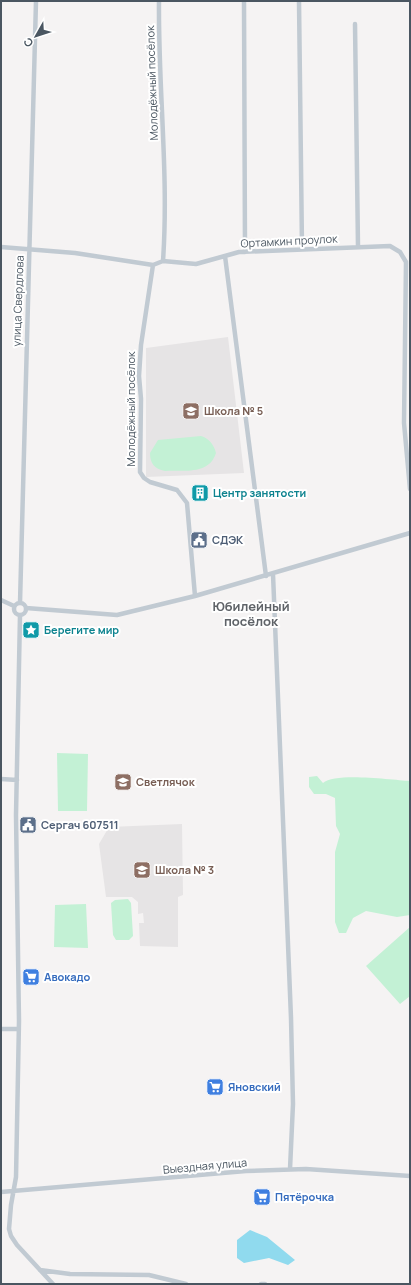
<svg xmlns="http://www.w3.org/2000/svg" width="411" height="1285" viewBox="0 0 411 1285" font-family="Manrope,sans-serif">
<rect width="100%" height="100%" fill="#f5f3f3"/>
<path fill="#e6e4e5" d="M228 337 244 473 146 477V348Z
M182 824 183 895 178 897V947L140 946 139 923H144L143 913 138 914V902L132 897H106L99 844 109 827Z"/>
<path fill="#c3f1d5" d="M201 436C209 438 214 445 216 453 209 475 185 470 165 471 154 469 150 463 150 453L158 440Z
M57 753 88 754 87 811H58Z
M317 776 323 783C335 772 392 780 410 781V915L397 917 366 911 353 918 346 933H339L335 922V852L340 834 336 826 335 798 326 794H314L309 787V777Z
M128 899 131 903 133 936 129 940H116L113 935 111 903 115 900Z
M86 904 88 948 54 947 55 905Z
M410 927V996L400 1004 366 966Z"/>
<path fill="#90daee" d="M250 1230 267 1237 295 1260 288 1265 269 1258 244 1263 237 1258V1240Z"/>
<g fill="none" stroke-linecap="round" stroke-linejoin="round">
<path stroke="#c1cad2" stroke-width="4.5" d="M159 1C158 88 169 174 163 261
M244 1 245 252
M299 1 302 248
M355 24 358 247
M1 247 75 253 153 265 163 261 196 264 239 252 390 246 400 252 406 262 404 423 410 489
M225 256 266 576
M153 265 141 345 139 376 141 399 140 472 144 478 150 482 177 490 187 503 195 596
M273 574 291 1018 293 1104 290 1169
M1 600 14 606
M20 603 36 1
M14 609a6 6 0 1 1 12 0a6 6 0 1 1-12 0Z
M26 608 117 615 195 596 410 533
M20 615 16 815 19 1021 16 1177 11 1205 9 1229 11 1236 17 1245 53 1284
M1 779 17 780
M1 1029H19
M1 1192 246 1171 306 1169 410 1176
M40 1270 70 1274 149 1275 186 1284
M261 1284H265"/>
</g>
<defs>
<symbol id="school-square" viewBox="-11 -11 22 22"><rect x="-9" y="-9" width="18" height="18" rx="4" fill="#8d6e63" stroke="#fff"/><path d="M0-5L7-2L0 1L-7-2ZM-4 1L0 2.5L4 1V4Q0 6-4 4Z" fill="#fff"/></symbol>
<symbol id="building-square" viewBox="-11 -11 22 22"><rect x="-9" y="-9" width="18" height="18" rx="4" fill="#0f9aa8" stroke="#fff"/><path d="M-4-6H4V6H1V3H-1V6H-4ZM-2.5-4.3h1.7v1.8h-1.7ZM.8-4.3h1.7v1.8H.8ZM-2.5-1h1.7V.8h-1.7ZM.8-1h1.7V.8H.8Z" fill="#fff"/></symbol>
<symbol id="civic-square" viewBox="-11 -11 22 22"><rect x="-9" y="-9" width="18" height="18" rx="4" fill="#5c6f8a" stroke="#fff"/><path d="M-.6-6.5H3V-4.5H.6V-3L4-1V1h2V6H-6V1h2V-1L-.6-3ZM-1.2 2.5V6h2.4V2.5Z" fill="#fff"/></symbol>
<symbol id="sight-square" viewBox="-11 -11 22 22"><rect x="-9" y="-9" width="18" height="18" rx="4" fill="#0f9aa8" stroke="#fff"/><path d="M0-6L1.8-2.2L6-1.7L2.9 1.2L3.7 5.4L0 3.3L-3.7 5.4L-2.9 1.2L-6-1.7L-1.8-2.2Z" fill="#fff"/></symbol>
<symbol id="supermarket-square" viewBox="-11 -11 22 22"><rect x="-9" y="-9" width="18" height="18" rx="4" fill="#3f7fe0" stroke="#fff"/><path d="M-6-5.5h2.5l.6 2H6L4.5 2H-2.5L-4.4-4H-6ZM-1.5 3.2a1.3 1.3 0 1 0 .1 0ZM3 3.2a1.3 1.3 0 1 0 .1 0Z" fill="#fff"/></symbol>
</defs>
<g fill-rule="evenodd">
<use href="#school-square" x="181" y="401" width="20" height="20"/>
<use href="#building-square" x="190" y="483" width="20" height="20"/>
<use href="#civic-square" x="189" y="530" width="20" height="20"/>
<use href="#sight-square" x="21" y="620" width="20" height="20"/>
<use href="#school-square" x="113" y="772" width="20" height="20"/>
<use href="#civic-square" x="18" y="815" width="20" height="20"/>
<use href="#school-square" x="132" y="860" width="20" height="20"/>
<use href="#supermarket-square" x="21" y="967" width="20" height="20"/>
<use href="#supermarket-square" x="205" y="1077" width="20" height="20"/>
<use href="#supermarket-square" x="252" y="1187" width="20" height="20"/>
</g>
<g text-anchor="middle" stroke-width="4" stroke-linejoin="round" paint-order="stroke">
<g font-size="11" fill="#4a5661" stroke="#fff">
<text transform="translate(152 83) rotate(-92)" y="4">Молодёжный посёлок</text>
<text transform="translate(289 241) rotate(-3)" y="4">Ортамкин проулок</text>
<text transform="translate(18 301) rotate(-88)" y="4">улица Свердлова</text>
<text transform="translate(131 409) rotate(-90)" y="4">Молодёжный посёлок</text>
<text transform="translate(205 1166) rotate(-5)" y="4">Выездная улица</text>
</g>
<g font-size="11" font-weight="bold" fill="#785e54" stroke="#fff" text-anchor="start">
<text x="204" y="415">Школа № 5</text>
<text x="136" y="786">Светлячок</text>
<text x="155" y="874">Школа № 3</text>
</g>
<g font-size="11" font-weight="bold" fill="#0d838f" stroke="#fff" text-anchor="start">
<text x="213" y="497">Центр занятости</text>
<text x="44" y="634">Берегите мир</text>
</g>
<g font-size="11" font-weight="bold" fill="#4e5e75" stroke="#fff" text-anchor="start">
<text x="212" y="544">СДЭК</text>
<text x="41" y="829">Сергач 607511</text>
</g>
<g font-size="11" font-weight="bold" fill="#366cbe" stroke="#fff" text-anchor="start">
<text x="44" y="981">Авокадо</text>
<text x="228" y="1091">Яновский</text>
<text x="275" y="1201">Пятёрочка</text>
</g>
<g font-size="13" font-weight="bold" fill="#5f6368" stroke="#fff">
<text x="251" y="611">Юбилейный<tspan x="251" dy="15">посёлок</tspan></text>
</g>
</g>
<rect width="411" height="1285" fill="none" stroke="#4a5661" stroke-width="4"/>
<g transform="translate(36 36) rotate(231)" stroke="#ffffff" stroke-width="3" paint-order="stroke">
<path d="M0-3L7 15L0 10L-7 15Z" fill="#4a5661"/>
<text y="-6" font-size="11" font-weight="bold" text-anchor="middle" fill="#4a5661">С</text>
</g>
</svg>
